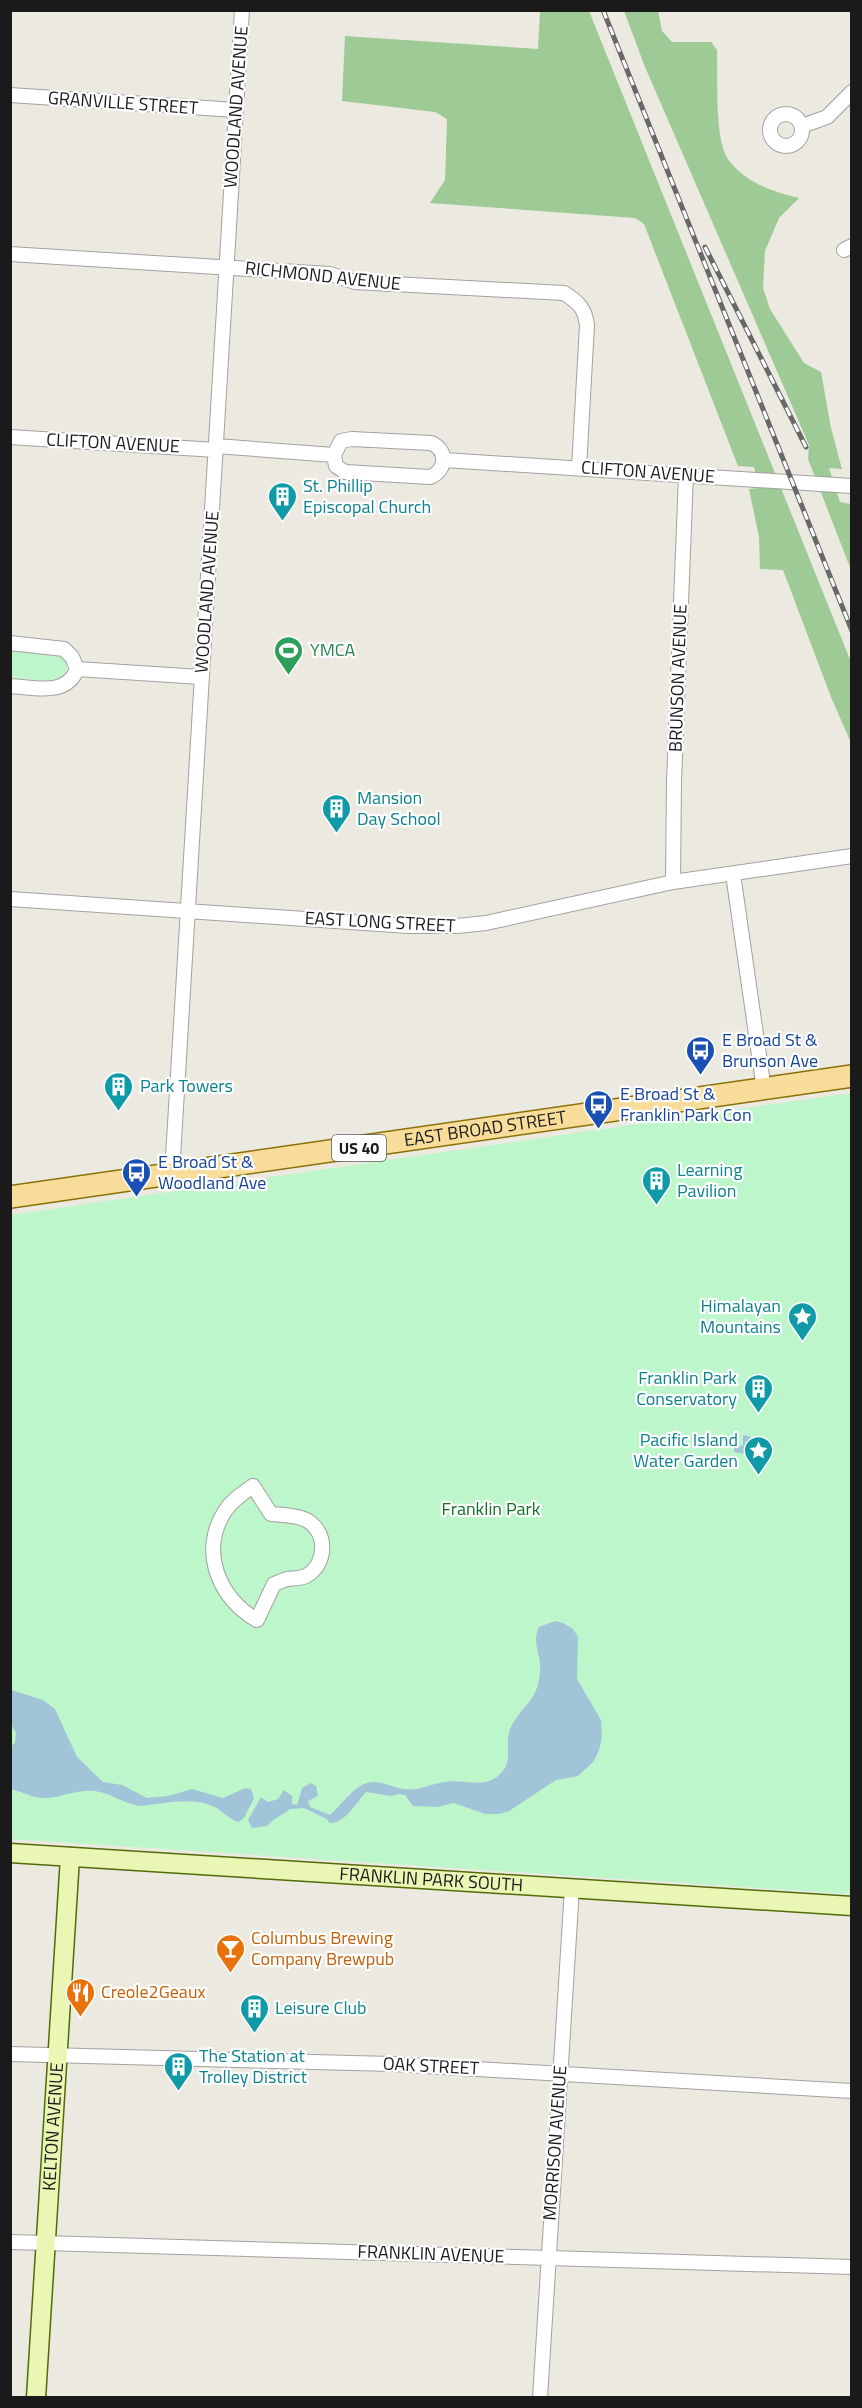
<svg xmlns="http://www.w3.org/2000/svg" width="862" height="2408" viewBox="0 0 862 2408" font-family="'Titillium Web',sans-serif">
<rect width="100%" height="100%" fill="#eceae0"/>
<path fill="#9eca96" d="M540 11H589L851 662V743L831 697 783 570 760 569 759 537 749 489 759 488 754 467 738 466 644 224 635 218 430 203 445 180 447 119 435 112 342 101 345 36 538 49Z
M624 11H658L662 31 672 42H711L717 50C718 75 714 139 728 159 744 182 773 192 799 198L779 218 765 251 763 288 770 309 804 363 821 372 831 428 842 469 829 468 840 502 851 504V570L808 459 809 445 645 67Z"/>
<path fill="#bdf6ca" d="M10 649 60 653 66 659C68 670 66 677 56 681L11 678Z
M851 1093V1894L11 1839 10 1215Z"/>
<path fill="#a2c4d8" d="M743 1435 751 1437 748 1442 752 1450 747 1454 734 1452V1448L743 1445Z
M555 1621 563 1623 573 1629 578 1637 577 1679 601 1720 602 1737 599 1750 594 1761 578 1776 556 1780 509 1811 499 1814H485L454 1803 438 1807 413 1806 405 1795 398 1794 391 1796 366 1792C355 1804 346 1823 329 1823L327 1819 304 1808 290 1809C282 1816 276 1816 267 1826L252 1828 248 1820 261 1797 268 1802 278 1799 284 1790 292 1796V1804L297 1805 302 1788 311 1783 316 1786 318 1796 308 1801 310 1807 330 1815C342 1805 355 1783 372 1782 382 1781 394 1788 404 1789 419 1791 425 1786 439 1783 462 1776 485 1793 503 1771 513 1759 504 1740 511 1727 523 1704 538 1701 540 1672 542 1656 531 1643 539 1627Z
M11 1690 43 1700 55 1709 77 1757 103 1782 122 1785 147 1798 168 1796 192 1789 223 1798 245 1788 251 1789 254 1798 244 1818 238 1822C227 1818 220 1808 210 1805 189 1797 161 1804 139 1806 123 1803 111 1793 94 1791 79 1789 62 1797 47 1798 34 1799 23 1792 11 1789V1747L15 1742 16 1733 11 1724Z"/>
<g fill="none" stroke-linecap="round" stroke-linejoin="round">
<defs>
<path id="street" d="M10 95 236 110
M770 130a16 16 0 1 1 32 0a16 16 0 1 1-32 0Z
M802 126 827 117 852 92
M844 250 852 246
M10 254 330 274 355 282 564 293C578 302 585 308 587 325L579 468
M10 437 216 450
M352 439 431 443C448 450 447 470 430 477L345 472 336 466 334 455 341 441Z
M216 446 334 455
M444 460 852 486
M10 643 64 649 72 657 77 669C67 697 34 687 10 686
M77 669 201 677
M733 874 764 1090
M673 882 674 781 686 475
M10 899 409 926H457L486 923 673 882 852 856
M172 1174 242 10
M253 1486 271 1514C282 1515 294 1515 304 1519 328 1529 328 1564 306 1576 299 1579 294 1578 287 1579 283 1580 278 1583 274 1584L257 1620C219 1599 199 1551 225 1511 232 1500 243 1493 253 1486Z
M10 2054 392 2064 852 2091
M10 2242 852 2267
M540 2398 572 1888"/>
<g id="secondary">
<path id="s1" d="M10 1853 852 1906"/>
<path id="s2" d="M36 2398 70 1857"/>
</g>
<g id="primary">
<path id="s3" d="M10 1197 852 1076"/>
</g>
</defs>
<use href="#street" stroke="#a1a1a1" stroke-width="16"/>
<use href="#secondary" stroke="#526a09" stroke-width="21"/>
<use href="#primary" stroke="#8a7107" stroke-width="24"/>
<use href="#street" stroke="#fff" stroke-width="14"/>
<use href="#secondary" stroke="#e9f6b4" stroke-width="18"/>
<use href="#primary" stroke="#f7dc9a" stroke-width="21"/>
<defs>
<path id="rail" d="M603 10 852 631
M705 247 806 447"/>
</defs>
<use href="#rail" stroke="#686868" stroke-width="5"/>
<use href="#rail" stroke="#fff" stroke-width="3" stroke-dasharray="9" stroke-linecap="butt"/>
</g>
<defs>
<symbol id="building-pin" viewBox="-11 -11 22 30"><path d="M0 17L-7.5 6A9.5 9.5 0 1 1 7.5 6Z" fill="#0f9aa8" stroke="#fff"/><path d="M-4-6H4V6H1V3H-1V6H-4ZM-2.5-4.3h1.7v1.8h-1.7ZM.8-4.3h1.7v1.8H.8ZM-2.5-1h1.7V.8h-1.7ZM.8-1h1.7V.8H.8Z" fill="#fff"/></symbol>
<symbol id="stadium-pin" viewBox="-11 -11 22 30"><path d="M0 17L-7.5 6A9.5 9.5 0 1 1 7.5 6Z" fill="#2e9e5b" stroke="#fff"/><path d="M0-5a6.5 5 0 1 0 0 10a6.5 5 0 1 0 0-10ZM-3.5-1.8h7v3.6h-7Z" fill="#fff"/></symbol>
<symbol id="bus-pin" viewBox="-11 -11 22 30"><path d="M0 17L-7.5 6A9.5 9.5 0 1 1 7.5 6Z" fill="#1a4fb4" stroke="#fff"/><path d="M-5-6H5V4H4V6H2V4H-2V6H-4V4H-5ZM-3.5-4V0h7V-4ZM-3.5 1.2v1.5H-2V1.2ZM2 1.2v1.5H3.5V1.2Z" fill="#fff"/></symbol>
<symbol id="sight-pin" viewBox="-11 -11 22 30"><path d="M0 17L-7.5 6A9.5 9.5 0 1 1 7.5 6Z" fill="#0f9aa8" stroke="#fff"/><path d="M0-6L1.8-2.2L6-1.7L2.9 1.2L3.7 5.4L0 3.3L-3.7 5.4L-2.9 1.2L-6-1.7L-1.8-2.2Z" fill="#fff"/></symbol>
<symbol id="bar-pin" viewBox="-11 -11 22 30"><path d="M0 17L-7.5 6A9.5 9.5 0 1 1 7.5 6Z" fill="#e8710a" stroke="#fff"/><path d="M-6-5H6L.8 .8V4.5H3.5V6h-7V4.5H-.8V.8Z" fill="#fff"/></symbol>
<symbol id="restaurant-pin" viewBox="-11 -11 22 30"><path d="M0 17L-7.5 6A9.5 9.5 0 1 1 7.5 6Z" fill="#e8710a" stroke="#fff"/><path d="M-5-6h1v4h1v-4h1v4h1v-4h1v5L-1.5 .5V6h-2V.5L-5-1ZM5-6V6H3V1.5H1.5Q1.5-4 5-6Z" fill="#fff"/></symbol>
</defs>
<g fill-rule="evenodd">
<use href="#building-pin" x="266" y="480" width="33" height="45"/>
<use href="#stadium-pin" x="272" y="634" width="33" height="45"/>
<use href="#building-pin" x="320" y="792" width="33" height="45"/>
<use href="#bus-pin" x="684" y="1034" width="33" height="45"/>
<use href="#building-pin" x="102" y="1070" width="33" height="45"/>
<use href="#bus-pin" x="582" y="1088" width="33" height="45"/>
<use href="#bus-pin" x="120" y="1156" width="33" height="45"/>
<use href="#building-pin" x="640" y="1164" width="33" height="45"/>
<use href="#sight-pin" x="786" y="1300" width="33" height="45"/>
<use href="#building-pin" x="742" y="1372" width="33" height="45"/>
<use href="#sight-pin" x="742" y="1434" width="33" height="45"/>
<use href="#bar-pin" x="214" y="1932" width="33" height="45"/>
<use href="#restaurant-pin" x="64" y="1976" width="33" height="45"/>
<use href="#building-pin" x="238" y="1992" width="33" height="45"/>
<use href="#building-pin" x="162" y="2050" width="33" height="45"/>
</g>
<g text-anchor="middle" stroke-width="4.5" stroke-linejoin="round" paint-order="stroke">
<rect fill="#fff" stroke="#5f5f5f" stroke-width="1.5" x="332" y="1135" width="54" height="26" rx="4.5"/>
<g font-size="16" font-weight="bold" fill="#1a1a1a">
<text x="359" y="1154">US 40</text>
</g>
<g font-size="18" fill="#1a1a1a" stroke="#fff">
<text transform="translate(123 103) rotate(4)" y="6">GRANVILLE STREET</text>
<text transform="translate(236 107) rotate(-86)" y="6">WOODLAND AVENUE</text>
<text transform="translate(323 276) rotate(6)" y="6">RICHMOND AVENUE</text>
<text transform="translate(113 443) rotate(3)" y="6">CLIFTON AVENUE</text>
<text transform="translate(648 472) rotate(4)" y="6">CLIFTON AVENUE</text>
<text transform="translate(207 592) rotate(-86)" y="6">WOODLAND AVENUE</text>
<text transform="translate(678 678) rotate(-88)" y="6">BRUNSON AVENUE</text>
<text transform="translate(380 922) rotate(3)" y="6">EAST LONG STREET</text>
<text dy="6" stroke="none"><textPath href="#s3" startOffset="480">EAST BROAD STREET</textPath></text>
<text dy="6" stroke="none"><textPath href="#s1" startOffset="422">FRANKLIN PARK SOUTH</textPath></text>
<text transform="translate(431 2066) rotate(3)" y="6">OAK STREET</text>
<text dy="6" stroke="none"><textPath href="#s2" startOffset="272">KELTON AVENUE</textPath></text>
<text transform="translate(555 2143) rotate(-86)" y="6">MORRISON AVENUE</text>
<text transform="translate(431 2254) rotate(2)" y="6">FRANKLIN AVENUE</text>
</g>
<g font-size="18" fill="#0d838f" stroke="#fff" text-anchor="start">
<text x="303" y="492">St. Phillip<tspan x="303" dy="21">Episcopal Church</tspan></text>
<text x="357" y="804">Mansion<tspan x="357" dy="21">Day School</tspan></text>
<text x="140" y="1092">Park Towers</text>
<text x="677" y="1176">Learning<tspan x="677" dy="21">Pavilion</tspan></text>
<text x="781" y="1312" text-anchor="end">Himalayan<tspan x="781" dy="21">Mountains</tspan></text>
<text x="737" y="1384" text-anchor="end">Franklin Park<tspan x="737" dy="21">Conservatory</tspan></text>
<text x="738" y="1446" text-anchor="end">Pacific Island<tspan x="738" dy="21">Water Garden</tspan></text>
<text x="275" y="2014">Leisure Club</text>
<text x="199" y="2062">The Station at<tspan x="199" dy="21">Trolley District</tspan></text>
</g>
<g font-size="18" fill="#27864d" stroke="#fff" text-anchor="start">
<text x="310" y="656">YMCA</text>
</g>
<g font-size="18" fill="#164399" stroke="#fff" text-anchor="start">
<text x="722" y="1046">E Broad St &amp;<tspan x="722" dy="21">Brunson Ave</tspan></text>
<text x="620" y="1100">E Broad St &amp;<tspan x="620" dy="21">Franklin Park Con</tspan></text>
<text x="158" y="1168">E Broad St &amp;<tspan x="158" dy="21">Woodland Ave</tspan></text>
</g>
<g font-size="18" fill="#107126" stroke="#fff">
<text x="491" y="1515">Franklin Park</text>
</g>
<g font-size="18" fill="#c56008" stroke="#fff" text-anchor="start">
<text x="251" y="1944">Columbus Brewing<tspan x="251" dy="21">Company Brewpub</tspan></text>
<text x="101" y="1998">Creole2Geaux</text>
</g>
</g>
<rect width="862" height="2408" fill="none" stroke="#1a1a1a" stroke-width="24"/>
</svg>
